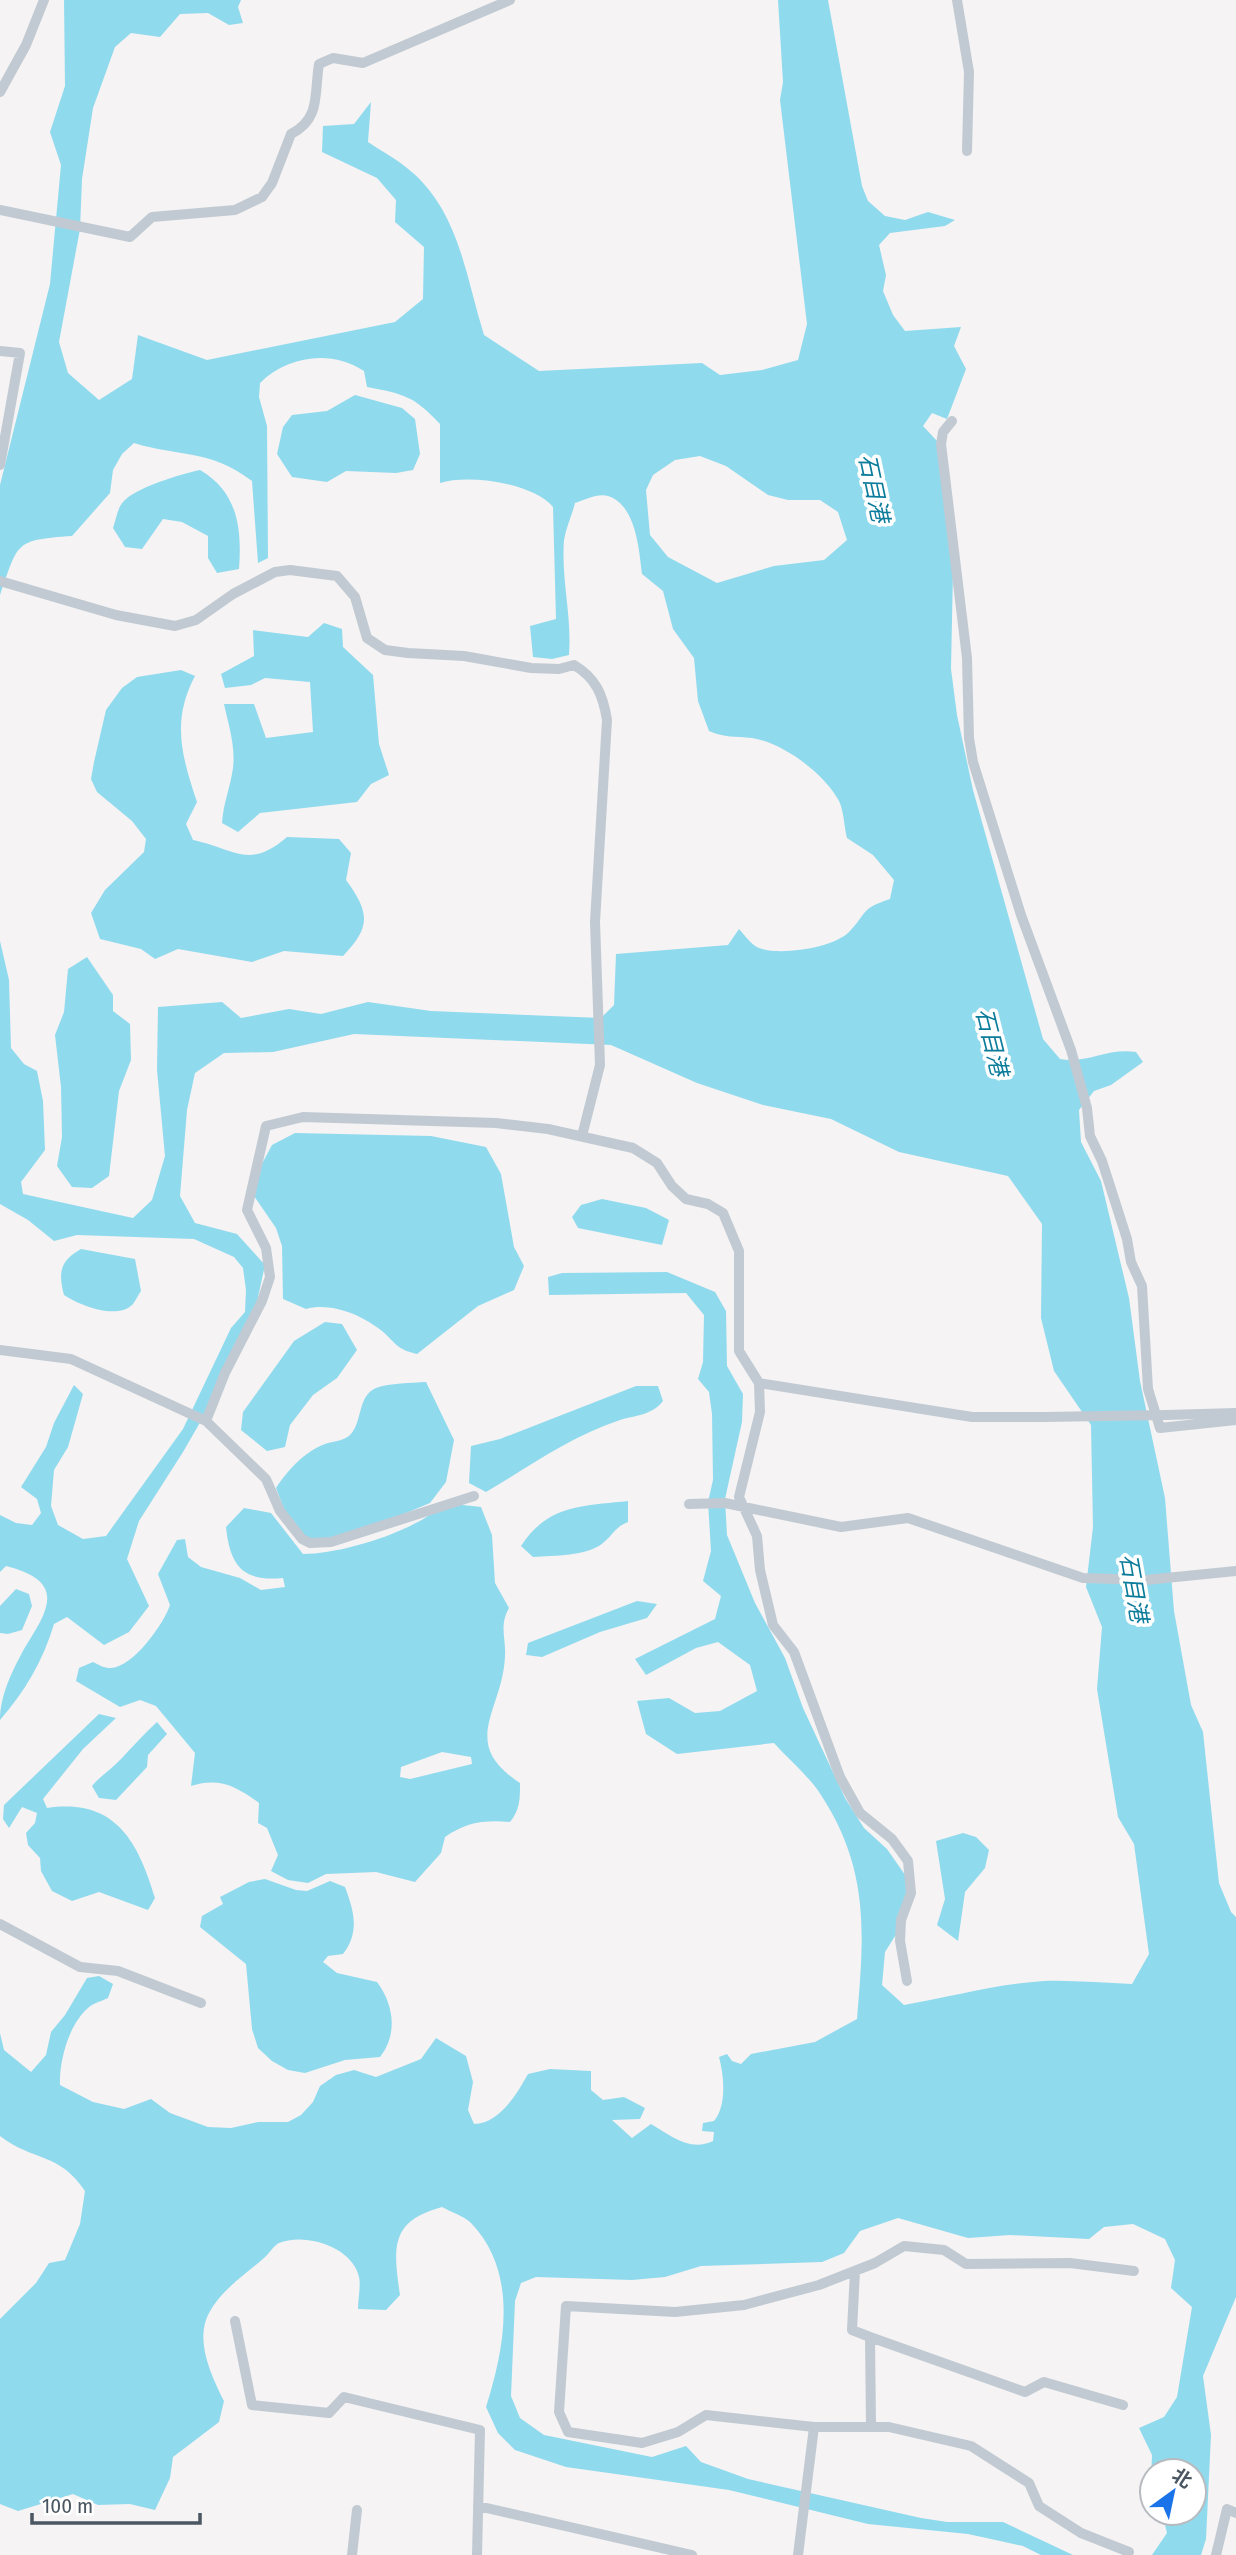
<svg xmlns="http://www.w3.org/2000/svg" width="1236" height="2555" viewBox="0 0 1236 2555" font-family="'Fira Sans Condensed','Noto Sans SC',sans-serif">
<rect width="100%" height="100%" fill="#f5f3f3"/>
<path fill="#90daee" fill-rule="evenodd" d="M64 0H241L238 7 243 23 229 25 208 13 180 14 160 37 131 33 115 47 93 108 82 179 80 229 59 342 68 373 99 400 132 379 138 335 207 360 395 322 423 299 424 247 395 222 396 200 377 178 322 152 323 126 354 124 371 102 368 142C383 152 400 161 413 173 460 215 466 278 484 335L539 371 702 363 720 375 762 370 798 360 807 324 780 100 783 82 778 0H828L862 186 868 201 885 216 905 220 928 212 955 220 945 226 890 233 879 245 886 275 883 291 893 315 905 331 961 327 954 346 966 369 947 419 932 413 923 426 938 442 953 571 951 669 957 715 973 790 1043 1039 1060 1059C1089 1064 1105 1048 1136 1052L1143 1062 1111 1085 1094 1091 1079 1110 1081 1142 1101 1181 1129 1298 1140 1381 1165 1498 1174 1611 1191 1705 1203 1732 1219 1883 1231 1912 1236 1917V2297L1203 2376 1211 2435 1206 2539 1201 2555H1152L1167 2533 1162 2513H1194V2471H1152V2482L1151 2479 1152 2455 1139 2428 1164 2417 1177 2397 1192 2307 1171 2288 1175 2260 1165 2239 1133 2224 1104 2227 1089 2239 1010 2235 968 2238 898 2218 860 2231 844 2253 822 2262 701 2266 665 2277 632 2280 536 2277 521 2283 515 2301 511 2396 520 2418 544 2435 652 2457 686 2446 701 2462 748 2479 921 2518 947 2522H1003L1073 2555H1041L1023 2546 968 2534 868 2524 729 2490 566 2467 515 2450 498 2433 486 2407C505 2347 519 2273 471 2223 464 2216 451 2212 442 2207 390 2221 393 2247 400 2295L386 2310 358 2309C358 2299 361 2286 359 2277 353 2247 305 2232 279 2243 274 2245 269 2254 264 2258 244 2276 216 2293 206 2320 197 2346 213 2379 224 2401L219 2422 173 2457 170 2478 155 2510 130 2504 98 2505 73 2494 18 2511 0 2504V2319L36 2283 49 2263 65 2260 80 2224 85 2191C59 2152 34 2162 0 2136V2033L4 2050 31 2072 46 2055 51 2032 65 2015 87 1978 99 1976 113 1984 108 1998C102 2001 93 2003 88 2008 69 2024 59 2061 60 2085L93 2102 124 2109 151 2099 170 2113 208 2127 231 2128 258 2122H288L301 2115 313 2102 320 2086 336 2075 354 2070 376 2077 421 2059 436 2038 466 2056 473 2082 468 2110 474 2124C499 2124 517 2094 528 2074L550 2069 591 2071V2090L603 2100 624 2097 645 2108 640 2119 612 2120 632 2138 651 2124C671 2136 690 2152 713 2141L714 2132 702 2131 703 2123 714 2121C727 2105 724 2076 719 2057L727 2054 732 2061 741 2064 751 2054 815 2042 857 2019C864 1935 870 1870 821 1795 809 1776 789 1760 774 1743L677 1754 646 1734 637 1701 669 1698 695 1713 720 1711 757 1691 750 1665 718 1642 696 1648 646 1675 635 1659 715 1619 721 1596 703 1581 711 1551 708 1502 713 1480 712 1414 709 1392 698 1379 703 1362 704 1315 686 1293 549 1295 548 1277 562 1273 667 1272 715 1292 726 1311 727 1366 743 1394 742 1422 725 1499 727 1535 755 1603 785 1658 803 1708 845 1798 864 1828 887 1849 910 1882 904 1922 885 1952 882 1985 904 2005C951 1997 996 1984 1044 1981 1073 1980 1103 1983 1132 1984L1149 1954 1134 1844 1118 1817 1097 1689 1102 1627 1086 1587 1093 1527 1091 1425 1054 1371 1041 1318 1042 1224 1008 1176 899 1152 831 1119 763 1105 697 1083 611 1045 354 1034 273 1052 224 1053 195 1073 187 1110 180 1196 195 1223 237 1234 265 1265 255 1311 232 1367 183 1452 139 1521 127 1559 149 1606 129 1632 104 1645 67 1617 54 1624C43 1661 25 1691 0 1720 0 1696 12 1671 24 1649 48 1610 68 1582 6 1566L0 1572V1515L16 1523 32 1525 41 1513 37 1499 21 1487 46 1447 54 1423 74 1385 83 1394 68 1447 54 1470 51 1506 58 1525 83 1539 106 1536 183 1429 231 1328 245 1312 246 1290 243 1268 234 1257 194 1239 77 1235 54 1241 28 1220 0 1204V941L9 980 11 1048 24 1064 37 1071 43 1101 45 1150 21 1182 23 1194 133 1218 152 1200 165 1156 157 1070 158 1007 222 1002 241 1018 289 1009 321 1014 368 1002 431 1011 601 1018 614 1005 616 954 728 945 739 929C744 934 751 945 759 948 780 956 833 948 849 932 868 912 860 909 890 899L894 880 873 855 847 838C844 827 844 811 839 801 824 773 783 743 752 738 735 736 725 738 709 731L698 701 694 658 673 629 663 591 642 574C639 549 636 505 608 496 598 493 584 500 575 503 572 515 566 528 564 540 561 579 572 616 569 655L552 659 533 657 530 626 556 619 553 507C533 483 469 474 440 483V424C414 396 404 394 367 387L364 371C331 349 287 356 260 383L259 397 267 426 268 558 258 563 252 481C210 449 179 457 134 443L122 454 113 470 110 493 72 536C14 540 19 542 0 595V485L50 284 61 165 50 132 65 86ZM700 456 726 466 768 495 788 500H820L838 512 847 540 824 560 774 566 717 583 668 557 650 535 646 490 653 475 675 460Z
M355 395 402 408 415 419 420 454 413 470 396 473 346 471 327 482 292 477 277 454 283 427 292 415 327 411Z
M200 470C238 492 242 529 239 569L217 573 208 558V536L182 522 163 519 142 549 125 547 113 528C116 520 117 509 123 502 134 488 181 474 200 470Z
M324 623 342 629 343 647 373 675 379 744 389 775 371 784 357 802 260 813 238 832 222 823C223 805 229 791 232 774 237 750 229 727 224 704H254L266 738 313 732 310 682 265 678 251 685 225 688 221 674 254 656 253 630 308 637Z
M181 670 195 676C171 721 182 757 197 802L186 824 193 840C235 849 249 870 287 837L339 839 351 853 346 880C370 913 371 927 343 956L284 951 252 962 178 949 155 959 141 949 100 939 91 913 105 890 144 852 146 839 132 821 97 792 91 779 94 762 106 710 122 688 137 677Z
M87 957 113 995V1011L130 1024 131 1060 119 1091 109 1176 92 1188 72 1187 57 1166 62 1137 61 1087 55 1035 64 1012 68 969Z
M295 1133 431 1136 486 1147 501 1174 514 1247 524 1266 514 1290 478 1306 417 1354C396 1349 397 1344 382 1331 362 1315 331 1302 306 1309L283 1299 282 1246 276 1228 254 1196 256 1175 272 1145Z
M602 1199 646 1208 669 1220 662 1245 578 1228 572 1217 581 1205Z
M81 1249 135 1259 141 1291C138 1295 135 1302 132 1305 116 1320 79 1305 64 1295 58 1272 60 1261 81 1249Z
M325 1322 342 1324 357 1350 337 1378 313 1395 290 1425 285 1447 267 1451 241 1430 243 1412 294 1341Z
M426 1382 454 1440 446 1482 430 1503 325 1547 308 1545 284 1509 276 1488C287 1471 305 1451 325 1444 333 1441 344 1441 350 1435 363 1422 357 1396 376 1388 390 1383 411 1383 426 1382Z
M636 1386H658L663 1401C652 1415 637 1415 620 1420 571 1436 530 1466 486 1492L469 1483 471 1446 500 1439Z
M628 1501V1522C615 1527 614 1534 603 1543 586 1557 554 1555 533 1557L521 1546C548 1504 584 1506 628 1501Z
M445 1503 481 1507 492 1535 495 1583 509 1608C499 1626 506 1637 505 1656 503 1711 458 1743 520 1783 520 1799 520 1810 510 1822 484 1820 467 1822 445 1837L441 1853 415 1882 376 1872 326 1874 308 1883 288 1880 271 1871 278 1855 267 1828 258 1823 259 1803C236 1786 219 1777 191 1786L195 1753 156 1706 140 1700 120 1707 76 1681 79 1668 93 1662C97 1664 104 1668 109 1668 131 1670 164 1624 170 1605L158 1574 177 1540 185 1539 188 1557 201 1567 240 1578 261 1590 285 1587 283 1578C242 1582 230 1565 226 1527L244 1508 271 1513 303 1554C342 1554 417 1531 445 1503ZM442 1752 471 1757 472 1764 410 1779 400 1777 401 1767Z
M16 1589 29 1594 32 1606 22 1630 8 1634 0 1633V1606Z
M637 1601 657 1604 647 1618 600 1632 542 1657 526 1655 528 1643Z
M99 1714 116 1718 83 1749 43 1799 47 1808C115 1798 138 1841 155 1898L148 1910 99 1892 72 1901 52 1891 41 1871 40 1858 28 1845 26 1833 35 1823 37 1813 22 1807 9 1828 3 1819 4 1805Z
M157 1722 167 1734 148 1755 147 1767 116 1800 99 1798 92 1786C101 1775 112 1769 121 1759 133 1746 144 1734 157 1722Z
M963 1833 976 1837 989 1850 985 1868 965 1892 958 1941 937 1925 945 1899 936 1841Z
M265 1879 296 1890 307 1891 330 1881 345 1887C354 1911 360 1932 343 1954L328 1956 323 1962 337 1973 377 1982C394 2005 398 2034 380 2057L345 2060 305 2073 288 2070 272 2061 258 2048 252 2029 246 1964 200 1927 202 1916 223 1904 220 1897 249 1882Z"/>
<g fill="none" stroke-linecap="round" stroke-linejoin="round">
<path stroke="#c1cad2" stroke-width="10" d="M957 0 969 72 967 151
M0 92 26 45 44 0
M0 210 130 237 152 217 235 210 262 197 272 183 291 134C321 119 314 94 319 64L333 58 363 63 510 0
M0 351 20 353 0 465
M952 421 943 432 941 444 967 658 969 738 973 762 1021 915 1071 1050 1087 1108 1090 1136 1102 1161 1127 1239 1131 1262 1142 1286 1148 1389 1160 1428 1236 1420
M0 581 116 615 175 626 196 620 233 594 275 572 290 570 337 576 355 597 367 638 385 650 408 653 464 656 531 668 559 669 574 665C596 678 603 695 607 720L595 922 600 1065 582 1136
M0 1350 71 1359 206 1421 266 1479 280 1511 302 1539 310 1543 331 1542 474 1496
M759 1383 972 1417H1043
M1166 1415 1236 1413
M206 1421 225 1373 262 1301 270 1277 266 1248 247 1210 266 1126 303 1117 496 1123 548 1129 633 1148 657 1163 672 1186 686 1199 708 1204 723 1213 739 1251V1351L759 1383 760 1412 739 1497 757 1536 760 1570 773 1625 794 1652 840 1777 860 1813 892 1839 908 1861 911 1893 901 1920 900 1941 907 1981
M689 1504 725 1503 841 1527 908 1518 1083 1578 1146 1580 1236 1571
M0 1924 80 1967 118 1971 201 2003
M855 2271 852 2330 870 2337 871 2427
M235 2321 252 2405 329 2413 344 2397 480 2430 477 2555
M870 2337 1025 2392 1044 2382 1123 2405
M478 2506 692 2555
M1129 2552 1081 2533 1039 2506 1029 2483 971 2446 889 2427H814L706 2415 678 2432 642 2443 568 2432 559 2412 566 2306 675 2312 744 2305 819 2285 875 2263 904 2246 944 2250 966 2264 1070 2263 1134 2271
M352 2555 357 2510
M798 2555 814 2427
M1216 2555 1227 2509 1236 2513"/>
<path stroke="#c1cad2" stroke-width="10" d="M1043 1417 1166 1415"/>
</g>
<g text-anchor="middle" stroke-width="7" stroke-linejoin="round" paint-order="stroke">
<g font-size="23" font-style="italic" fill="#0c7c9b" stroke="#fff">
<text transform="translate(874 488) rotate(78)" y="8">石目港</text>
<text transform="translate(992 1042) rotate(76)" y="8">石目港</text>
<text transform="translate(1134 1588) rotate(80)" y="8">石目港</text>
</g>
</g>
<g transform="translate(1173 2492) rotate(33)"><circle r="33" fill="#ffffff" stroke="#b7bbc0" stroke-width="2"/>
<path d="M0-5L12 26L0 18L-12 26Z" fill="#1a73e8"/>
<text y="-10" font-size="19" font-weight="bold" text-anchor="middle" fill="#4a5661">北</text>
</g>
<path d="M32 2513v10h168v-10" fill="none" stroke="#4a5661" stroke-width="3.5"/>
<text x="42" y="2513" font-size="21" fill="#4a5661" stroke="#ffffff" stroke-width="5" paint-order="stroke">100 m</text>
</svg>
